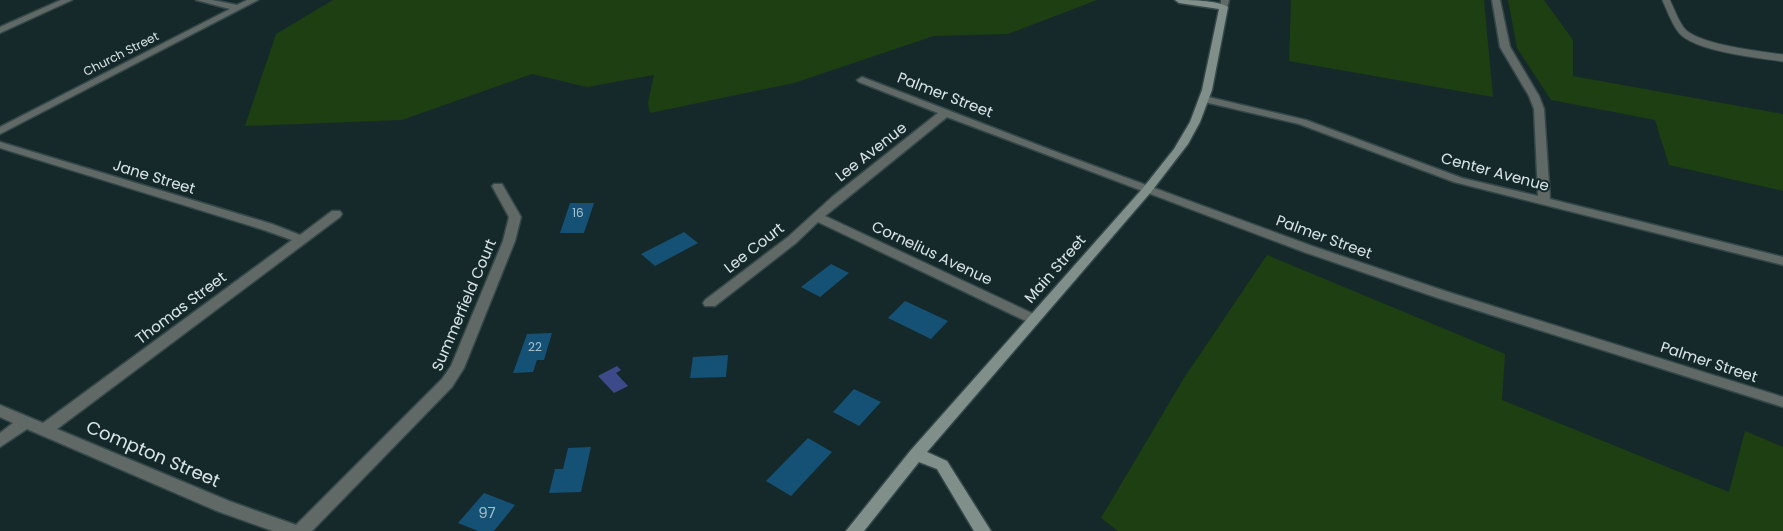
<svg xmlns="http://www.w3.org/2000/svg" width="1783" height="531" viewBox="0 0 1783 531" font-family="Poppins,sans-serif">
<rect width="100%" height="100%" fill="#15292b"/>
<path fill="#1d3f12" d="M333 0H1097L1008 34 934 36 794 83 650 113 648 103 654 75 587 87 532 74 402 120 245 126 276 34Z
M1291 0H1484L1493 97 1289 61Z
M1508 0H1544L1573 40V76L1783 114V191L1669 165 1655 120 1551 100 1517 48Z
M1267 255 1505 354 1502 400 1729 492 1745 431 1783 447V531H1118L1101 518 1184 378Z"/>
<path fill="#3d4a89" d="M617 366 621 370 616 373 628 386 614 393 598 376Z"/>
<path fill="#145174" d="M570 203H594L584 233H560Z
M684 232 698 243 655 266 641 254Z
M831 264 849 273 820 297 801 287Z
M905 301 948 321 931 339 888 318Z
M552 333 544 360H537L533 372 513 373 527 334Z
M728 355 726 377 690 378 693 357Z
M854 389 881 402 859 426 833 412Z
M808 438 832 452 791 496 766 481Z
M591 447 581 492 549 493 555 469H563L568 448Z
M484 493 515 505 494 531H478L458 523Z"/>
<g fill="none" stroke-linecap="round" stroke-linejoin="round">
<defs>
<path id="lane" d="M1666 0C1671 10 1675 23 1682 31 1697 48 1760 55 1783 58"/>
<path id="street" d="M61 0H72L0 33V27Z
M196 0H212L237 5 247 0H258L0 134V127L230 9Z
M1221 0H1229L1227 9H1221Z
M1492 0H1500L1510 47 1539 96 1544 109 1550 199 1783 257V265L1454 182 1299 124 1200 101 1199 99 1204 96 1306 120 1462 178 1538 196 1534 109 1529 96 1500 47Z
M862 77 1059 153 1312 246 1448 292 1783 397V407L1438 298 1304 252 947 117 825 216 1038 316 1040 319 1038 322H1028L818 222 796 243 715 306H705L703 303 705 300 788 237 832 197 938 113 859 82 857 80Z
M0 142 272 224 300 235 332 211H340L342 214 340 217 57 429 229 501 296 525 442 379 451 366 503 241 509 217 492 186 494 184H502L521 217 515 241 464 368 452 387 312 531H273L217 511 27 429 0 447V433L13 423 0 417V405L43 423 292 240 264 230 0 148Z"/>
<path id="secondary" d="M1175 0C1189 0 1217 0 1228 7L1212 90 1200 122 1188 144 1151 192 927 452 947 461 991 531H974L937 469 919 462 864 531H846L911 450 1143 188 1174 149 1190 122 1202 90 1219 9 1179 3Z"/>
</defs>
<use href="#lane" stroke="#344749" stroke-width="9"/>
<use href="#street" stroke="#344749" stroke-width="3"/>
<use href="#secondary" stroke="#344749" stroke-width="3"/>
<use href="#lane" stroke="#606966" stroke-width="7"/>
<use href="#street" fill="#606966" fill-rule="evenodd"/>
<use href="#secondary" fill="#818f8a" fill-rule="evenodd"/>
</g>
<g text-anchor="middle" stroke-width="4" stroke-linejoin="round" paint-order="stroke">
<g font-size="12" fill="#d9e5e7" stroke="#15292b">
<text transform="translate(121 54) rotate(-27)" y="4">Church Street</text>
</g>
<g font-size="12" fill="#a8c0ca">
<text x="578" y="217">16</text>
<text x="535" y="351">22</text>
</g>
<g font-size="15" fill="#d9e5e7" stroke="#15292b">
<text transform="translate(945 95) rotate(21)" y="5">Palmer Street</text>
<text transform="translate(871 152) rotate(-38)" y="5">Lee Avenue</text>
<text transform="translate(1495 172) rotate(15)" y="5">Center Avenue</text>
<text transform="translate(154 177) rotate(17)" y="5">Jane Street</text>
<text transform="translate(1324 237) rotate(20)" y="5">Palmer Street</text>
<text transform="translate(754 248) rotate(-38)" y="5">Lee Court</text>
<text transform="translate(932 253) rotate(25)" y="5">Cornelius Avenue</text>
<text transform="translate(1055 269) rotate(-49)" y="5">Main Street</text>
<text transform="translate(464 305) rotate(-67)" y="5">Summerfield Court</text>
<text transform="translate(181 308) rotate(-37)" y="5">Thomas Street</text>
<text transform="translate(1709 362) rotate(18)" y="5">Palmer Street</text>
</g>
<g font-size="15" fill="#a8c0ca">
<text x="487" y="518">97</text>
</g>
<g font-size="18" fill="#d9e5e7" stroke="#15292b">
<text transform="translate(153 454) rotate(23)" y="6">Compton Street</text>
</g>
</g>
</svg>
